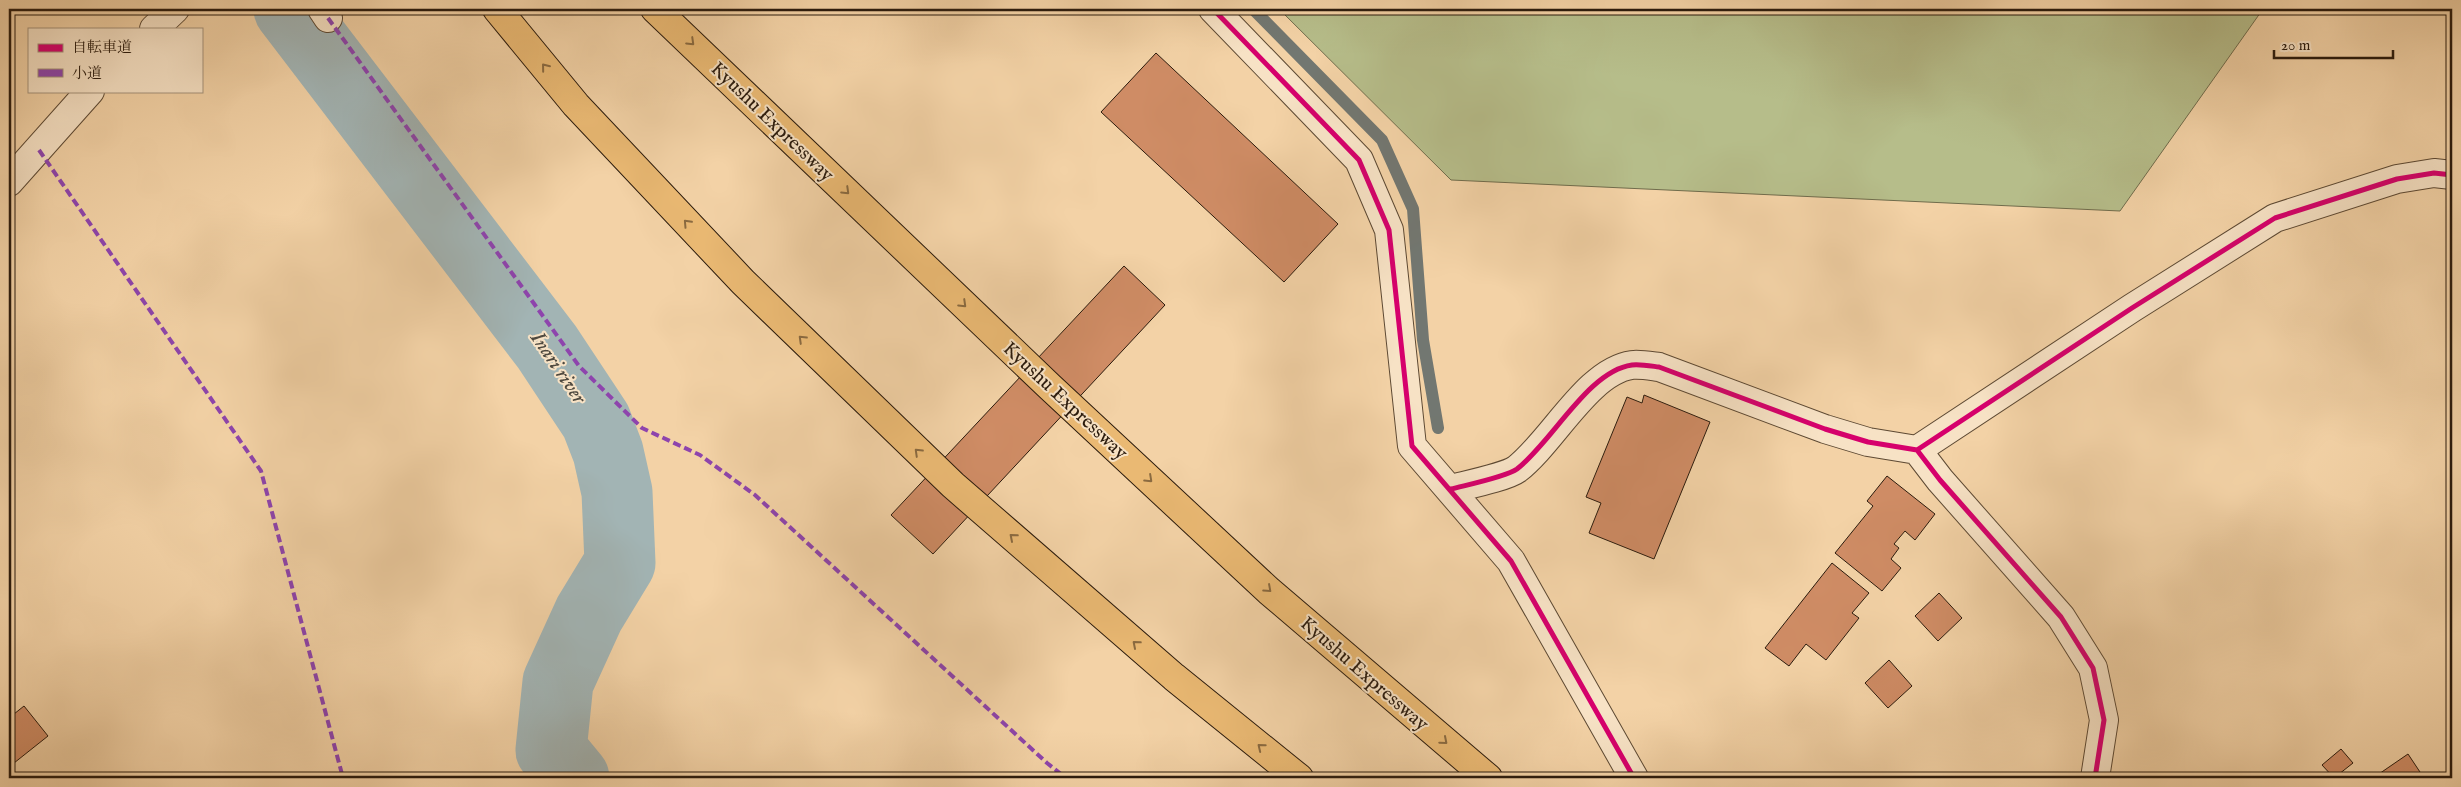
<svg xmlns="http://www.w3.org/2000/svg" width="2461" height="787" viewBox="0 0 2461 787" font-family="'IM FELL English','Noto Serif JP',serif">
<rect width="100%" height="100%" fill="#f3d2a6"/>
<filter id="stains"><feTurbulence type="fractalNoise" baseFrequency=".004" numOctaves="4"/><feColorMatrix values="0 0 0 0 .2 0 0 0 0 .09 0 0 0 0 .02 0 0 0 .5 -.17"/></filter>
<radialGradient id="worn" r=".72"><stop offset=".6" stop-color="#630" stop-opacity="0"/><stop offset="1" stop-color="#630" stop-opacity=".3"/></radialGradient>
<path fill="#b6bd8a" stroke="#706c4c" d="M1279 9H2263L2120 211 1451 180Z"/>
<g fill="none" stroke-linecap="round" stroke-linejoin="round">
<path stroke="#727771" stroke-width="12" d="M1253 9 1382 140 1413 209 1423 340 1438 428"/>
<path stroke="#a2b4b4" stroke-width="71" d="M289 9 547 347 596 421 608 452 617 492 620 563 589 614 558 682 551 750 574 778"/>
</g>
<path fill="#cf8c65" stroke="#2b1b0d" d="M1156 53 1338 224 1284 282 1101 112Z
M1124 266 1165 305 933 554 891 515Z
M1644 395 1710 422 1654 559 1589 533 1601 503 1586 497 1627 397 1642 403Z
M1887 476 1935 514 1915 540 1905 531 1894 544 1899 548 1891 559 1901 568 1882 591 1835 553 1873 506 1867 501Z
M1832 563 1869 593 1852 613 1859 618 1826 660 1806 644 1789 666 1765 648Z
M1939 593 1962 618 1938 641 1915 616Z
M1889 660 1912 686 1888 708 1865 683Z
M24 706 48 736 9 767V718Z
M2341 749 2353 763 2334 778 2322 765Z
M2408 754 2424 778H2373Z"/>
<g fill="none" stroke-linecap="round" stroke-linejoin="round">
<defs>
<path id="minor" d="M322 9 328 18
M1213 9 1359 160 1389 230 1412 446 1511 561 1634 778
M154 29 175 9
M9 182 90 91
M1917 450 1940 480 2061 617 2093 668 2104 720 2095 778
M1451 489C1466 485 1506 477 1517 469 1553 441 1588 371 1632 365 1640 364 1651 366 1659 367L1825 429 1868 442 1917 450 2132 308 2275 218 2397 179 2434 173 2452 175"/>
<path id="highway" d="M497 9 576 105 743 282 953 485 1174 677 1299 778
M655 9 1049 386 1269 591 1488 778"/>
</defs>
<use href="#minor" stroke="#5d4933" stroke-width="30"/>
<use href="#highway" stroke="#2b1b0d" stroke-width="30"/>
<use href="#minor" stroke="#f7e2c5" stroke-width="28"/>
<use href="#highway" stroke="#eab973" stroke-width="28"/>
<path stroke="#8e44ad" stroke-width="4" stroke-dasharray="8 4" stroke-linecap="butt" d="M328 18 579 366 642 428 700 455 755 495 1047 763 1066 778
M39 150 261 471 343 778"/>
<defs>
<path id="cycleway" d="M1213 9 1359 160 1389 230 1412 446 1511 561 1634 778
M1917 450 1940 480 2061 617 2093 668 2104 720 2095 778
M1451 489C1466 485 1506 477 1517 469 1553 441 1588 371 1632 365 1640 364 1651 366 1659 367L1825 429 1868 442 1917 450 2132 308 2275 218 2397 179 2434 173 2452 175"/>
</defs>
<use href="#cycleway" stroke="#f7e2c5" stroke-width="8"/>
<use href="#cycleway" stroke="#d6006c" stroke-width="5"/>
</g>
<defs><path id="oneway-chevron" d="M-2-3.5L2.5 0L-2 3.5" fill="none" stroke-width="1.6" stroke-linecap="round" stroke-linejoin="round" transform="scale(1.25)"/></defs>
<g stroke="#8a6a40">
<use href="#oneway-chevron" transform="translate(691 42) rotate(44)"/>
<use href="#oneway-chevron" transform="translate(545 67) rotate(-129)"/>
<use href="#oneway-chevron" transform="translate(846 191) rotate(44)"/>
<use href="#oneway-chevron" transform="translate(687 223) rotate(-133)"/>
<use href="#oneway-chevron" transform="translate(963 304) rotate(44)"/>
<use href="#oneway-chevron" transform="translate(802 339) rotate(-136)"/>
<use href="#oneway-chevron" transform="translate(918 452) rotate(-136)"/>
<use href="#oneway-chevron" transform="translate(1149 479) rotate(43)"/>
<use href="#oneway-chevron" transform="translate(1013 537) rotate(-139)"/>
<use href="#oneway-chevron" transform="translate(1268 589) rotate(42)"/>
<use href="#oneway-chevron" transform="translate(1136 644) rotate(-139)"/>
<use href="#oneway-chevron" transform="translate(1444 741) rotate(41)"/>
<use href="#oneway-chevron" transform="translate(1261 747) rotate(-141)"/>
</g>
<g text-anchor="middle" stroke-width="4" stroke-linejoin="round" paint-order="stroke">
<g font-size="20" fill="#2b1b0d" stroke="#f7e2c5">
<text transform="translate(773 121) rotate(44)" y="7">Kyushu Expressway</text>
<text transform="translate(1066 400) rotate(43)" y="7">Kyushu Expressway</text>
<text transform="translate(1365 673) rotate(41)" y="7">Kyushu Expressway</text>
</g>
<g font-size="21" font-style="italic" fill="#4f493f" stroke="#f7e2c5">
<text transform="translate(559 367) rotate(56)" y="7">Inari river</text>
</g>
</g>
<rect width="2461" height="787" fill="none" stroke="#f3d2a6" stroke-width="30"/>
<rect x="10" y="10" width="2441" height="767" fill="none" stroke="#2b1b0d" stroke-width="2.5"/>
<rect x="15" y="15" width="2431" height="757" fill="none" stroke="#2b1b0d"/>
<rect x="28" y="28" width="175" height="65" fill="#f7e2c5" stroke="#a5927b"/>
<rect x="38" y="44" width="25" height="8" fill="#d6006c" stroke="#a5927b"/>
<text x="72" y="52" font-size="15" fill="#2b1b0d">自転車道</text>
<rect x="38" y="69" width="25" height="8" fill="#8e44ad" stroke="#a5927b"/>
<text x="72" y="78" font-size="15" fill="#2b1b0d">小道</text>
<path d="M2274 50v8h119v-8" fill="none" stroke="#2b1b0d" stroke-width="2.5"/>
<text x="2281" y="50" font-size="15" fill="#2b1b0d" stroke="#f7e2c5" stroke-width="4" paint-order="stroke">20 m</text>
<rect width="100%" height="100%" filter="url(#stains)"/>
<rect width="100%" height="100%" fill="url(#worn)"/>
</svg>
